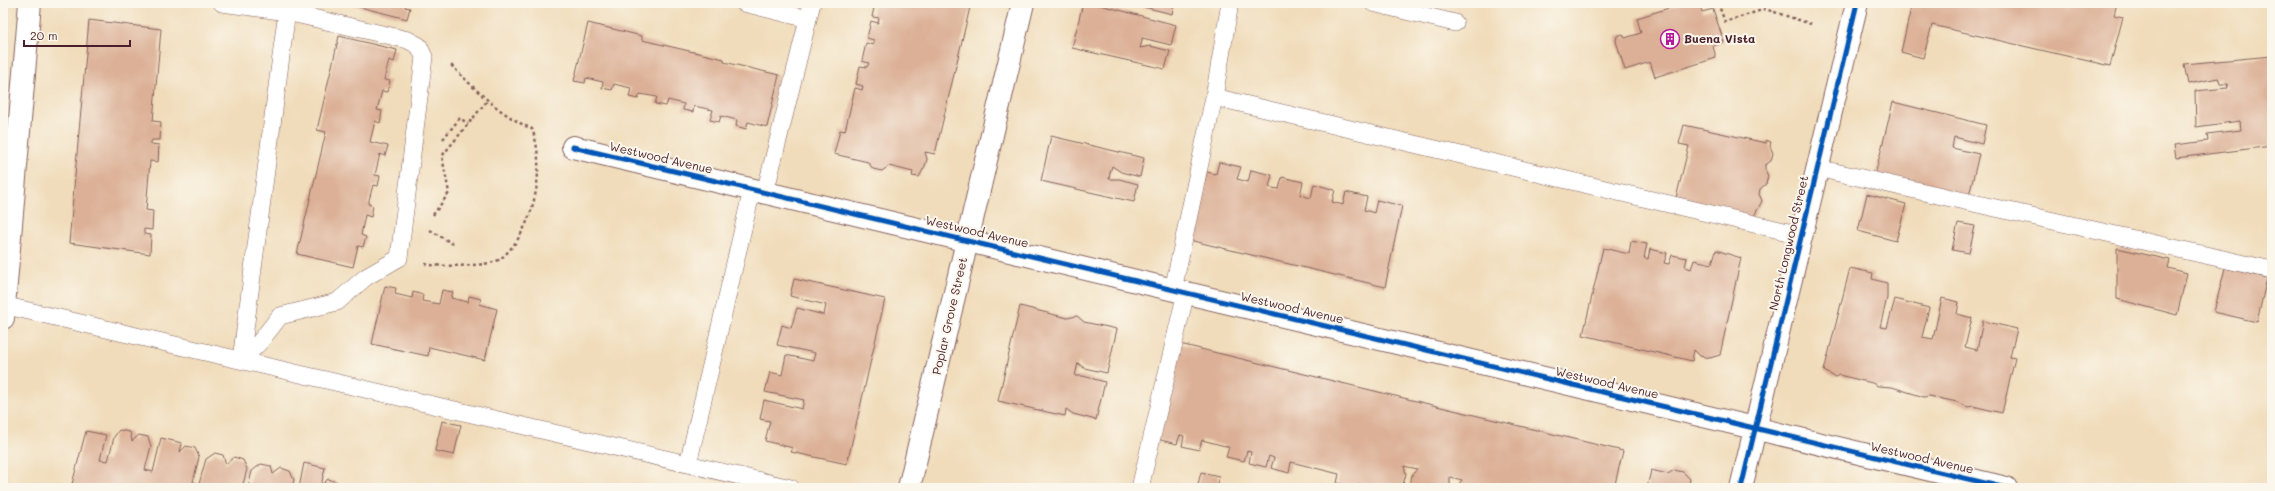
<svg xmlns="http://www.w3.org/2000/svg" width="2275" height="491" viewBox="0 0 2275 491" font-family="Mali,sans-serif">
<rect width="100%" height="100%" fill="#fbf7ec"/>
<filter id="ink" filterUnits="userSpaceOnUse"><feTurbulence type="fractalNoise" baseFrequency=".025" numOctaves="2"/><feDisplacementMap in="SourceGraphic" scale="8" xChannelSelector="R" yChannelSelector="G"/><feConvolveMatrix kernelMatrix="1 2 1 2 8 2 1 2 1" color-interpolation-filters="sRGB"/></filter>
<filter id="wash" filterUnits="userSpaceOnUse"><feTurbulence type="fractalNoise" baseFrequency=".012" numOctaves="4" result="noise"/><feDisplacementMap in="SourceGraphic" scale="16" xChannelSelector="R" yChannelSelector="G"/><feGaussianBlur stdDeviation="0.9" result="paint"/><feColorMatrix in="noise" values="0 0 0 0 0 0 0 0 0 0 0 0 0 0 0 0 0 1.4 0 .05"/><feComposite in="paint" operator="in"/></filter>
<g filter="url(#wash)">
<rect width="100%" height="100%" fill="#f0dcba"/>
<g id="blocks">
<path fill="#dcb096" d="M344 3H406L405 7 410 8 407 19Z
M875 3H971L935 154 925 152 927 159 925 166 919 177 912 176 913 172 889 166 882 171 873 169 868 162 834 154 840 130 845 131 855 88 862 90 863 86 856 84 860 66 867 67 869 63 862 61 866 43 873 45 874 43V40L867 38 871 21 878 23 879 18 872 17Z
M1083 3 1100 5 1176 25 1171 45 1142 38V41L1140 48 1150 46 1170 51 1165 69 1072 48Z
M1128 3H1174L1172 14Z
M1685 3H1699L1702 12 1713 9 1724 42 1713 46 1716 58 1655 77 1650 62 1625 70 1616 41 1617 36 1623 34 1625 38 1641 33 1637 18Z
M1912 3H2117L2114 15 2123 17 2110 66 1932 25 1923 58 1901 52Z
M89 20 161 29 153 121 161 122 160 140H152L151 142V144L159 145 158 162 150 161 146 210 153 211 152 230 144 229V234L151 235 150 254 69 243Z
M588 23 642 36V40L724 59V62L779 75 767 127 748 122 746 129 736 126 737 120 721 116 719 122 710 120 713 110 694 106 693 112 683 110 684 104 668 100 666 106 655 104 657 97 640 94 638 99 629 97 631 88 614 84 612 90 602 88 603 82 586 78 585 83 574 81Z
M339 36 397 50 394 62 389 60 384 80 390 81 387 92 382 91 377 110 382 111 380 123 375 121 370 142 388 146 385 156 380 154 375 175 380 176 378 186 373 185 368 204 373 206 371 217 365 215 361 235 366 237 363 247 358 246 353 267 297 254 326 132 317 130Z
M2272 56V146L2176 158 2174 145 2208 141 2207 134 2241 130 2240 121 2196 127 2195 91 2228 88 2227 84H2220L2218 78 2188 84 2184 64Z
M1893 102 1986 125 1982 144 1954 137 1952 148 1979 154 1969 196 1875 175Z
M1684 125 1766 143V140L1771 142 1770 146 1773 153 1771 161 1765 165V169L1768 176 1766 184 1760 189 1759 194 1762 201 1753 218 1676 198 1689 146 1679 144Z
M1051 136 1144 158 1140 177 1121 172 1112 166 1110 173 1109 179H1119L1138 184 1134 202 1041 181Z
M1219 162 1241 167 1237 179 1248 182 1251 170 1272 175 1269 187 1272 188 1279 189 1282 177 1303 182 1300 195 1304 196 1311 198 1314 184 1335 190 1332 202 1336 203 1343 205 1346 192 1367 197 1364 210 1368 211 1374 213 1377 200 1402 206 1385 287 1189 240 1207 172 1216 174Z
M1867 194 1906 204 1896 241 1858 231Z
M1958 223 1975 226 1969 253 1952 250Z
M1631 241 1647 244 1644 258 1648 259 1650 249 1667 253 1664 263 1669 264 1672 255 1687 258 1685 267 1691 269 1694 260 1712 264 1716 250 1741 258 1720 355 1710 358 1700 356 1694 350 1692 361 1583 335 1603 248 1629 254Z
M2117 248 2170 260 2168 268 2187 273 2177 315 2117 299Z
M1850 268 1873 273 1872 279 1887 283V298L1880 327 1887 328 1895 299 1929 308 1922 337 1933 339 1942 298 1959 302 1957 314 1972 318 1965 347 1977 350 1983 321 2017 329 2010 357 2015 358 2002 413 1973 406 1968 407 1957 402 1929 396 1924 397 1892 387 1878 386 1872 383 1839 375 1835 377 1824 371Z
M2225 268 2267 278 2257 322 2214 312Z
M794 279 885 299 847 464 791 452 793 448 765 441 770 421 760 419 764 400 802 409 804 400 765 392 770 372 782 375 786 355 813 361 815 353 777 345 782 325 791 328 797 308 824 315 826 305 790 296Z
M385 286 396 288 395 294 412 298 413 292 423 295 422 301 439 304 442 290 453 292 451 298 468 302 469 296 481 299 479 304 497 309 485 360 429 347 428 356 372 344Z
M1020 306 1067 318 1077 316 1084 322 1117 329 1107 373 1084 368 1078 363 1075 376H1083L1105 382 1096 420 1073 414 1066 409 1065 416 998 401Z
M1180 344 1623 451 1614 488H1456L1462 480 1450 477V488H1409L1412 475 1417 469 1404 466 1406 474 1402 488H1375L1359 484 1358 487 1337 483 1339 474 1291 462 1289 473 1271 468 1274 458 1269 456 1266 467 1249 463 1251 452 1247 451 1244 461 1226 457 1229 447 1202 440 1199 450 1182 446 1184 436 1180 435 1177 444 1157 439Z
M442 421 461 425 454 455 435 451Z
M119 430 130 432 132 441 139 435 148 437 151 446 145 470 153 472 161 438 182 443 180 452 186 446 195 448 199 457 193 482 199 484 206 459 215 453 223 455 226 464 234 457 243 460 247 469 242 488H71L86 431 106 435 100 460 108 461 114 437Z
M304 463 325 468 321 486 328 479 337 482 339 488H299Z
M261 464 271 466 273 474 281 468 290 471 294 480 292 488H248L252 471Z
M1651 470 1668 474 1674 470 1683 472 1690 479 1689 485H1687L1686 488H1647Z
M1201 472 1219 476 1216 488H1197Z"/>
</g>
</g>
<g filter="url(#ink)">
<use href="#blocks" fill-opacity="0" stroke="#84615d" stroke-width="1"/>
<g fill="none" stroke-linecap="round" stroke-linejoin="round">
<defs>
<path id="service" d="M222 3 287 12 408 40 419 46 424 57 399 258 366 277 337 302 280 316 259 343 241 360
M744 3 808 19
M1373 3 1455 23
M1214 97 1801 235
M1817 168 2272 270
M765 193 812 3
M1173 290 1214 97 1230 3
M3 305 791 488
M241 360 288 3
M688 464 752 190
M1140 488 1186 292"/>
<path id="minor" d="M573 147 2006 488
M3 318 30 3
M1741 488 1857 3"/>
<path id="tertiary" d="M909 488 1023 3"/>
</defs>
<use href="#service" stroke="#84615d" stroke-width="18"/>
<use href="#minor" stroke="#84615d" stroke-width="24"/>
<use href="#tertiary" stroke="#84615d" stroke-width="24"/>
<path stroke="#84615d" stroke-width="2.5" stroke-dasharray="3 3" stroke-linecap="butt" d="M1718 3 1725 22 1765 9 1811 24
M443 139 460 118 468 124
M433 215 449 193 442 156 487 101
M430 230 455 245
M425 264C438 267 490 267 500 259 534 233 547 167 532 129 499 114 476 90 451 65"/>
<use href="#service" stroke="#fff" stroke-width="17"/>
<use href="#minor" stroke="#fff" stroke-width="22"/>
<use href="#tertiary" stroke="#fff" stroke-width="22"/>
<defs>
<path id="cycleway" d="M573 147 2006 488
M1741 488 1857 3"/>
</defs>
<use href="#cycleway" stroke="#fbf7ec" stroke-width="8"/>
<use href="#cycleway" stroke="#0057b8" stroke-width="5"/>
</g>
</g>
<defs>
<symbol id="building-ring" viewBox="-11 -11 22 22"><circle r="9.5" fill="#fbf7ec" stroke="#b5179e" stroke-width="1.5"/><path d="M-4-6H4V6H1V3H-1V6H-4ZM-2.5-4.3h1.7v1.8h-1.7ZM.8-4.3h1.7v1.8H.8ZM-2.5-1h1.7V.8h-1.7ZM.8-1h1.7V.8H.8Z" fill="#b5179e"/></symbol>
</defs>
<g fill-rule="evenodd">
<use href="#building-ring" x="1659" y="28" width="22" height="22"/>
</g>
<g text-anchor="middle" stroke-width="4" stroke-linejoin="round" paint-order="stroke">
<g font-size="12" font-weight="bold" fill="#4a1f2b" stroke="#fbf7ec" text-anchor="start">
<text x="1684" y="43">Buena Vista</text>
</g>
<g font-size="12" fill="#4a1f2b" stroke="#fbf7ec">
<text transform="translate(661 158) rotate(13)" y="4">Westwood Avenue</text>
<text transform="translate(977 232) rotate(13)" y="4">Westwood Avenue</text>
<text transform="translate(1789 243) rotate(-77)" y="4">North Longwood Street</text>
<text transform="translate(1292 308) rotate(13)" y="4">Westwood Avenue</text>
<text transform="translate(950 316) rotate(-77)" y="4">Poplar Grove Street</text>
<text transform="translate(1607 383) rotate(13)" y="4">Westwood Avenue</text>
<text transform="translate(1922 458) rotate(13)" y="4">Westwood Avenue</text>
</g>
</g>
<rect width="2275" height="491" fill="none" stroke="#fbf7ec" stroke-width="16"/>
<path d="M24 40v6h106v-6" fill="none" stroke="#4a1f2b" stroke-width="2"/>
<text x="30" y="40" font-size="12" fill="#4a1f2b" stroke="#fbf7ec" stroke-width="3" paint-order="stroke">20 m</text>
</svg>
